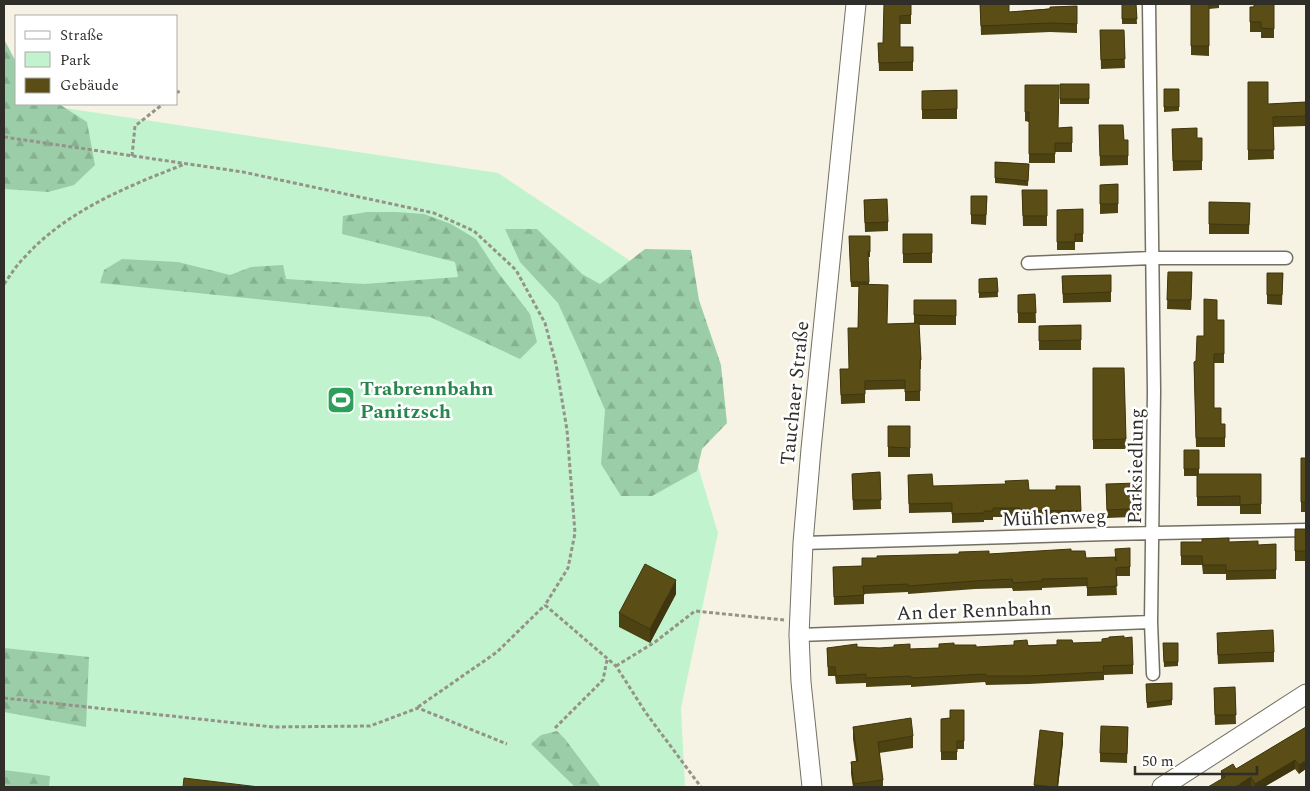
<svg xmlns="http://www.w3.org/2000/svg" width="1310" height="791" viewBox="0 0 1310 791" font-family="Spectral,serif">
<defs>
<pattern id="forest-firs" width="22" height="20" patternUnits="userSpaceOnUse" patternTransform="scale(1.25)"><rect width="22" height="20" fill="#9bcea8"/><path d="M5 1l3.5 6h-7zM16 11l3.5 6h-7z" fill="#86b191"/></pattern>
</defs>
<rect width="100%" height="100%" fill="#f6f3e4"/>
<path fill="#c1f4ce" d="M4 99 16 104H38L498 173 638 266 718 533 681 708 685 787H4Z"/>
<path fill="url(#forest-firs)" d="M4 39 16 62V104H59L87 122 95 165 74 185 48 192 4 189Z
M367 212H396L424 214 451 224 476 239 497 271 530 314 537 342 520 359 430 317 100 283 104 270 122 259 178 262 230 275 251 267 283 265 286 279 364 284 458 277 455 262 342 234 343 216Z
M505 229H537L582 274 600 284 645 249 691 250 699 300 721 365 727 423 702 449 697 471 652 496H621L601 464 605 410 582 356 558 303 520 262Z
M4 648 89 657 86 727 4 712Z
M557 731 565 739 601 787H575L531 744 541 735Z
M4 770 50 776 49 787H4Z"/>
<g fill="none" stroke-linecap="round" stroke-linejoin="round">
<defs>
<path id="street" d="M1149 4 1154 391 1151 622 1153 674
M1028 263 1152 258H1286
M803 543 1107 534 1306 530
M799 635 1151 622"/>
<path id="secondary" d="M812 787 801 682 799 635 803 543 811 449 856 4
M1162 787 1306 694"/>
</defs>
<use href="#street" stroke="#737063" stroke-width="15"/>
<use href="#secondary" stroke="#737063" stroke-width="21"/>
<path stroke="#959389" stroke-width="3" stroke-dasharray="4 2.5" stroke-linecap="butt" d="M176 93 180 91
M4 137 243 172 434 213 474 231 516 270 545 323 556 364 567 430 575 533 568 568 545 605 616 666 646 713 701 787
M132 156 135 126 163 104
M4 284C10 276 15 267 22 260 65 211 126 187 185 164
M616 666 655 642 695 611 784 620
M4 698 273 727 370 726 418 708 507 744
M418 707 497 652 545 605
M555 728 603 680 607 660"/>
<use href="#street" stroke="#fff" stroke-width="12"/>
<use href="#secondary" stroke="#fff" stroke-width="19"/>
</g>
<path fill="#4d4212" d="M884 4H911V24H900V47H913V71H879L878 43H883Z
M980 4 1009 12 1077 6V33L1050 32 981 35Z
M1122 4H1136L1137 24H1122Z
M1191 4H1219V8L1209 9V56L1191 55Z
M1274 4V38H1261V32H1250V7Z
M1100 30H1124L1125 68 1101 69Z
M1248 82 1268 104 1306 102V126L1273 127 1274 159 1248 160Z
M1060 84H1089V104H1060Z
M1025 85 1058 128 1072 127V152H1055V163H1029V122L1025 121Z
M1164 89H1179V111L1164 112Z
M957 90V119H922V91Z
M1099 125 1124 140H1128V165L1100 166Z
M1172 129 1197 138H1202V170L1173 171Z
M995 162 1029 164 1028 186 995 183Z
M1118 184V213L1100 214V185Z
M1022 190H1047V226H1023Z
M971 196H987L986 225 971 224Z
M864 200 888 222V231L865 232Z
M1209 202 1250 203 1249 234H1209Z
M1083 209V242H1075V250H1057V210Z
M903 234H932V263H903Z
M849 236H870V257H868L869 284 887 324 914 323V300H956V325H919L921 360V369H920V401H905V389L865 390V403L841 404 840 369H849L858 328 859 287H851Z
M1168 272H1192L1191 310 1167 309Z
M1267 273H1283L1282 305 1267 304Z
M1111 275V302L1063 303 1062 276Z
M997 278 998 297 979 298V279Z
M1035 294 1036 323H1018V295Z
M1217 320H1224V363H1214V408L1221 424H1225V447H1196L1194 362 1196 361 1204 336Z
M1081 325V350H1039V326Z
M1093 368H1124L1126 449H1093Z
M888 426H910V457H888Z
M1184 450H1199V474H1261V514H1240V506H1197V476H1184Z
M1301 458H1306V512H1301Z
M880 472 881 509 853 510 852 474Z
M908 475 933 486 1029 490H1056L1080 486 1081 520 1020 519V517H993V520H984V522L952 523V512L909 513Z
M1106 484 1139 507V515H1131V517L1107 518Z
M1295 529H1306V561H1295Z
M1181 542H1229L1258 545 1276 544V579L1226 580V574H1203L1202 565H1181Z
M1130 548V576H1116L1117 595 1087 596V586L1042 588V590L1013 591 1012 588 975 589 908 594V592L864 594V604L834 605 833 567 862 566 989 554 1071 551 1086 558 1115 557Z
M676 594 650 643 619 627V613Z
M1124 638 1133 665V674L1104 675V680L1029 684 986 685 985 682 911 687V685L866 687V683L836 684 835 676H828L827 648 857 647 910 649 939 648 954 645 976 647 1043 645 1102 642Z
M1217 642 1274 652V662L1218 664Z
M1163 643H1178V666L1164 667Z
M1172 683V705L1147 708 1146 684Z
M1235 687 1236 724 1215 725 1214 688Z
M964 710V749H957V760H941V719L950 718Z
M853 727 913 736V748L879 753 883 780V787H853L851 774V762L856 761 853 739Z
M1128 727 1127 763 1100 762V753Z
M1306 727 1299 774 1295 769 1264 787H1252L1251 786 1221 779V771L1236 769Z
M1063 742 1058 787H1034V785Z"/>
<path fill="#3f360f" d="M676 580V594L650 643V629Z
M1063 733V742L1058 787H1057Z
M1295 760V769L1264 787H1255V784Z
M1306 760V769L1299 774V765Z
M1251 777V786L1250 787H1235Z"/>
<path fill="#5a4d15" stroke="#3f360f" d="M884 4H911V15L900 16V47H913V62L879 63 878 43H883Z
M980 4H1009V12L1050 9V7L1077 6V24L1050 23 981 26Z
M1122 4H1136L1137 19H1122Z
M1191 4H1209V46H1191Z
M1254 4H1274V29L1261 28V22H1250V7H1254Z
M1100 30H1124L1125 59 1101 60Z
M1248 82H1268V104L1306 102V116L1273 117 1274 150H1248Z
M1060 84H1089V99H1060Z
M1025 85H1059L1058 128 1072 127V143H1055V154H1029V112H1025Z
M1164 89H1179V107H1164Z
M957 90V109L922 110V91Z
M1099 125H1123L1124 140H1128V156H1100Z
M1197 128V138H1202V161H1173L1172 129Z
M995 162 1029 164 1028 181 995 178Z
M1118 184V204H1100V185Z
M1022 190H1047V216H1023Z
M971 196H987L986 215H971Z
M887 199 888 222 865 223 864 200Z
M1209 202 1250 203 1249 225 1209 224Z
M1083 209V234H1075V242H1057V210Z
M903 234H932V253L903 254Z
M849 236H870V252H868L869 282H851Z
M1168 272H1192L1191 300H1167Z
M1267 273H1283L1282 295H1267Z
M1111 275V292L1063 294 1062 276Z
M997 278 998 292 979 293V279Z
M859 284 888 285 887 324 919 323 921 360H920V391L905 392V380L865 381V394L841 395 840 369H849L848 328H858Z
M1035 294 1036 313H1018V295Z
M1204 299 1217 300V320H1224V354H1214V408H1221V424H1225V438H1196L1194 362 1196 361 1197 336H1204Z
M914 300H956V316L914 315Z
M1081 325V340L1039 341V326Z
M1093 368H1124L1126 439 1093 440Z
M888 426H910V448L888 447Z
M1184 450H1199V469H1184Z
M1301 458H1306V502H1301Z
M880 472 881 500H853L852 474Z
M932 474 933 486 1006 484 1005 481 1028 480 1029 490H1056V486H1080L1081 511 1020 510V508H993V511H984V513L952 514V503L909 504 908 475Z
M1197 474H1261V504L1240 505V496L1197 497Z
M1138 483 1139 507H1131V509L1107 510 1106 484Z
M1295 529H1306V551H1295Z
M1229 538V542L1258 541V545L1276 544V570L1226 571V565H1203L1202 556H1181V542H1202V539Z
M1130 548V567L1116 568 1117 586 1087 588V578L1042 579V581L1013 583 1012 579 975 581 908 586V584L863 586 864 595 834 597 833 567 862 566V558H877V556L959 554V552L989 551V554L1071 549V551H1085L1086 558 1115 557 1116 561 1115 549Z
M645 564 676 580 650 629 619 613Z
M1273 630 1274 652 1218 655 1217 633Z
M1124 636V638L1132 637 1133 665 1103 666 1104 672 1029 676H986L985 674 911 678V676L866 678V674L836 676 835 667H828L827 648 857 644V647L879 648 894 647V645L910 644V649L939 648V644L954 643V645H976V647L1014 645V641L1027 640 1028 646 1043 645H1057V640H1072L1073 643 1102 642V639L1109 638V637Z
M1163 643H1178V662H1164Z
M1172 683V700L1147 703 1146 684Z
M1235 687 1236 715H1215L1214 688Z
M950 710H964V741H957V752H941V719L950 718Z
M911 718 913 736 878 742 883 780 854 784 851 762 858 761 853 727Z
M1101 726 1128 727 1127 754 1100 753Z
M1306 727V760L1299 765 1295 760 1255 784 1251 777 1235 787H1208L1225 777 1221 771 1233 764 1236 769Z
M1040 730 1063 733 1057 787 1034 785Z
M184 778 259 787H183Z"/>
<defs>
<symbol id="stadium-square" viewBox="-11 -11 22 22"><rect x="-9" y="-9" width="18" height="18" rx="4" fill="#2e9e5b" stroke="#fff"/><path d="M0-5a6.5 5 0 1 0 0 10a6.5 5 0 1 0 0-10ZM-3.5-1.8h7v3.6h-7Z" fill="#fff"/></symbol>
</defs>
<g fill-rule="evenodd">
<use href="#stadium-square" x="325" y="384" width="32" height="32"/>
</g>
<g text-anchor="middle" stroke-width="5" stroke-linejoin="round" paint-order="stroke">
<g font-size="20" font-weight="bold" fill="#27864d" stroke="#fff" text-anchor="start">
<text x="360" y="395">Trabrennbahn<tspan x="360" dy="23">Panitzsch</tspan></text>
</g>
<g font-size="20" fill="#302e29" stroke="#fff">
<text transform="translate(794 393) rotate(-84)" y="7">Tauchaer Straße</text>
<text transform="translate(1135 466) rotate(-89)" y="7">Parksiedlung</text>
<text transform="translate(1054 517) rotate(-2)" y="7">Mühlenweg</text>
<text transform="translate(974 610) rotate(-2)" y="7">An der Rennbahn</text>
</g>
</g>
<rect width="1310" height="791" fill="none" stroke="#302e29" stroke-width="10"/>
<rect x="15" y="15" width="162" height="90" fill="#ffffff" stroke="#acaba9"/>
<rect x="25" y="31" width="25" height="8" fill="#ffffff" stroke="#acaba9"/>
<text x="60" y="40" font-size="15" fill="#302e29">Straße</text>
<rect x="25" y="52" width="25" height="15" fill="#c1f4ce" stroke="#acaba9"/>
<text x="60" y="65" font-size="15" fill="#302e29">Park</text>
<rect x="25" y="78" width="25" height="15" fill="#5a4d15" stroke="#acaba9"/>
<text x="60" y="90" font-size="15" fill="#302e29">Gebäude</text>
<path d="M1135 766v8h122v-8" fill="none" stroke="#302e29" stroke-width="2.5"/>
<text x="1142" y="766" font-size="15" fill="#302e29" stroke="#ffffff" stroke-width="4" paint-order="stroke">50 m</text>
</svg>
